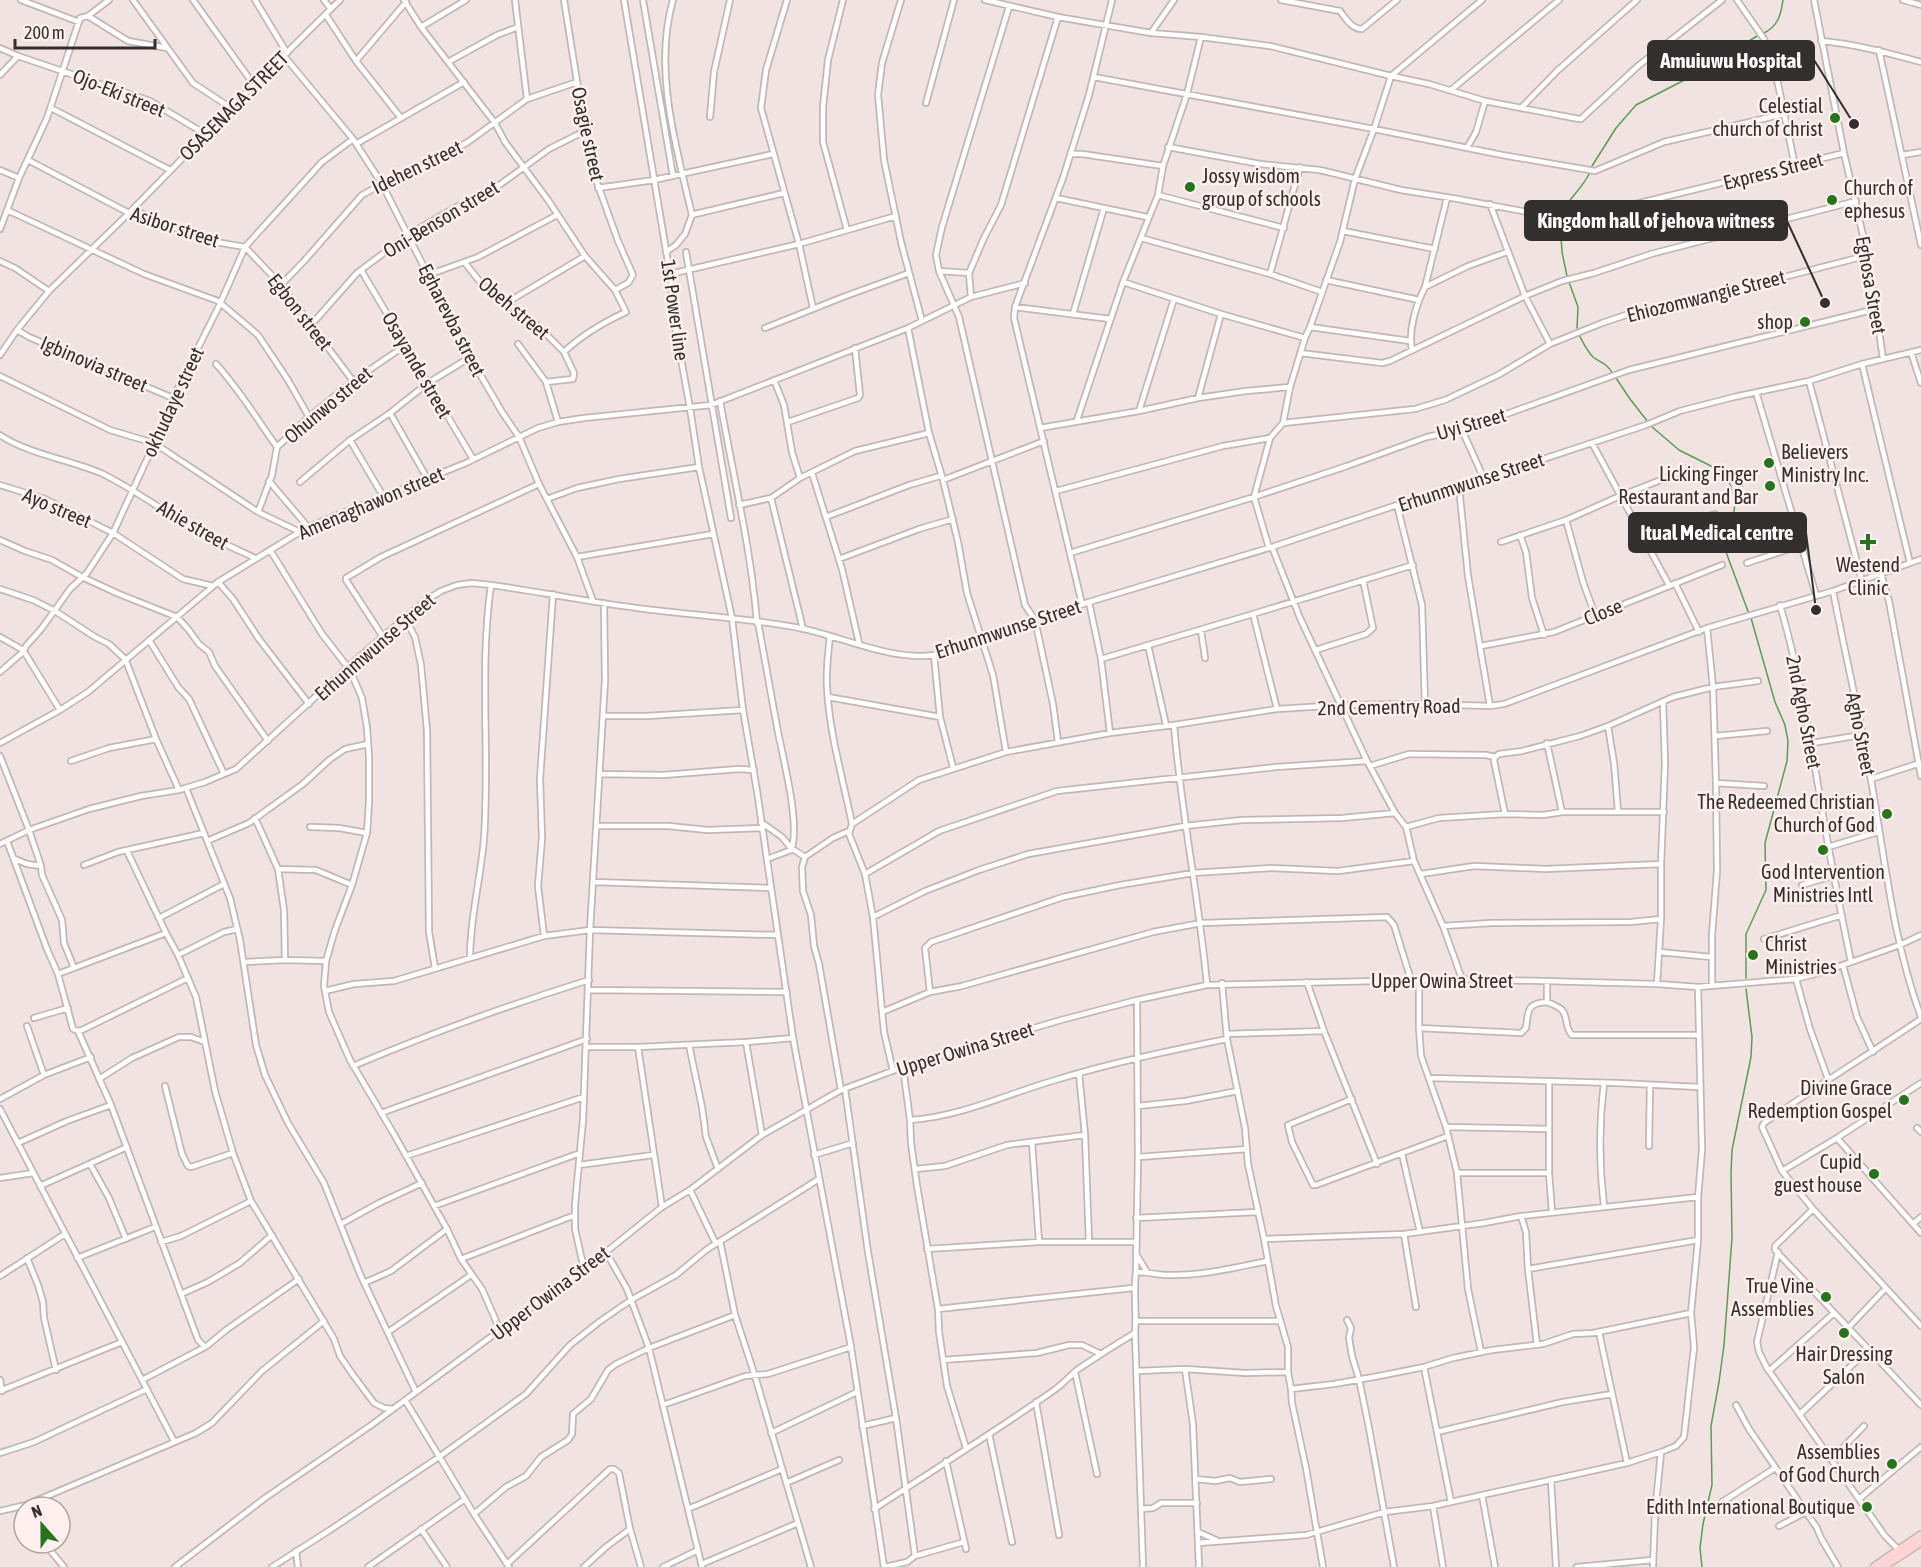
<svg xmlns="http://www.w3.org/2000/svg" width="1921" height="1567" viewBox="0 0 1921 1567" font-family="'Asap Condensed',sans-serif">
<rect width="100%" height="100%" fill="#f0e3e2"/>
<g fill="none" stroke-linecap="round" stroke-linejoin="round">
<path stroke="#5a9e53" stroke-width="1.5" d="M1764 33C1778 26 1781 15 1783 0
M1592 166 1616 128 1636 105 1696 74 1757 36
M1561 214C1568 199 1582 189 1589 174
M1560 221 1562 252 1567 276
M1569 282 1578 307 1577 328
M1579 335C1583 342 1587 351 1593 357 1601 363 1608 364 1613 374
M1616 378 1630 399 1648 422
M1651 426 1679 450 1725 473C1733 490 1739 503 1731 521 1727 529 1724 535 1723 544L1749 614
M1746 978V934L1766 890 1765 843 1787 761 1788 741 1785 725 1775 702 1751 618
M1702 1567 1700 1548 1703 1524 1712 1485 1711 1426 1719 1382 1724 1345 1732 1238 1731 1173 1732 1150 1751 1057 1752 1037 1746 989"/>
<defs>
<path id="street" d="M21 0 79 22
M133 0 193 83 231 108
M193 0 254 85
M255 0 287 53
M324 0 331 9
M404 0 421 27 495 123 505 142 548 200 585 256 615 290 626 312C602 323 583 334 564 352L535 323 485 288 465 263
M515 0 527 99
M564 0 590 163 618 241 633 275 628 283 615 290
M624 0 670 274 675 326 690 408 699 467 732 618 743 710 757 791 793 1038 851 1347 884 1567
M643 0 673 176
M673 0C653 70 676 146 692 215
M787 0 766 70 761 108 799 244 813 308
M843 0 828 60 823 107V142L847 230
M901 0 882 63 878 95 884 160 901 242 922 321
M985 0 1058 17 1151 33 1201 37 1270 46 1391 76 1429 84 1485 101 1579 119H1581L1638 66 1722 0
M1281 0 1340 11C1346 19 1352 29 1362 29L1397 0
M1737 0 1764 39 1778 84 1795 166
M1814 0 1844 153 1864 240 1865 256 1876 309 1883 359
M1903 0 1921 5
M1009 7 942 227 936 255 939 271 959 317 1025 605 1035 620 1053 704 1058 742
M326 15 356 61 401 118
M88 16 128 41 167 48
M421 27 466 0
M1151 33 1174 0
M1821 41C1855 44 1888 53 1921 62
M0 48 18 56 150 101 207 135
M1879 50 1921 245
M284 56 353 139 382 184 428 275 452 326 502 412 519 437 539 484 577 557 593 601
M356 61 406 2
M448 62 497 35 518 27
M0 75 18 56
M1094 77 1374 129 1502 155 1595 171 1664 142 1784 114
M1451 90 1559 0
M926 103 954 0
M51 108 170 170
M1521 108 1557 71 1637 0
M710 117 714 72 730 0
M356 144 464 82
M1168 147 1260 164 1320 170 1401 190 1458 199 1570 220 1844 153
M1467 148 1476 132 1485 101
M1071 154H1082L1163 166
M1902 155 1921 152
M28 160 129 213 138 212 204 240 245 247 281 285 353 381
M0 170 19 178
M598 188 654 180 773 154
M1158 195 1284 228
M1056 198 1147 217
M1490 204 1525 296 1550 344
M7 210 144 274 218 301 258 335 288 380 309 417
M0 229 19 178 47 118 80 18 88 16 109 0
M1343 231 1435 249
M1141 238 1270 274 1322 292
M666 252 676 245 685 234 692 215 695 214 784 193
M686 252 731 518
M0 261 15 268 49 291
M361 270 473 459
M939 271 969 273
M670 274 799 244 896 216
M1270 274 1300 167
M428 275 478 257 557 215
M1326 280 1419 300
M1123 282 1221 314 1305 338
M281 285 305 260 362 195 388 181 431 163 468 142 527 99 577 82
M1425 287 1468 266 1507 252
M971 297 969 273 984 238 1001 205 1058 17
M506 303 585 256
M1015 307 1110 319
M1073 314 1104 208
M312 324 357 273 408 235 458 206 491 191 549 149 585 131
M1310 327 1410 341
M765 328 843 297 909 273
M908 328 929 433 943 480 958 542 967 593 993 675 1006 752
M17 330 29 337 173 398
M518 344 546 382 558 422
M1412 350C1408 330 1416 305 1425 287L1447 198
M1911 352 1921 383
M1300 353 1382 363 1390 361 1525 296 1562 281 1594 273 1651 254 1856 201
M0 355 17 330 49 291 129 213 254 85 340 0
M216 364C239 389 257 419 277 447
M1862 364 1910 563
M0 376 110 430 154 443 258 512 300 532
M774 380 784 405 792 452 800 478
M1809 381 1862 581
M546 382 573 379 574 373 564 352
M1756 392 1816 595
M1198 398 1221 314
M720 401C733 475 751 548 757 623
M1139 411 1174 299
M390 413 427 478
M1077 420 1123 282 1158 195 1163 166 1187 94 1201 37
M788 422 858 398 860 395 855 348
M1283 423 1415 409 1445 400 1498 375 1550 344 1602 323 1635 312 1719 294 1865 256
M1040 428 1139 411 1198 398 1246 391 1290 387
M1462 430 1484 479
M0 435C28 454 71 460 103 474 129 487 153 503 177 519 202 534 229 546 255 558
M350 440 383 496
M1592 443 1669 585
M812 473 842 569 859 643
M943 480 1044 441
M269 481 308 527
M300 482 350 440 390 413 428 383 469 358
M0 485 45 499 113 533 183 579 213 586
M1459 487 1468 576 1490 706
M1056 491 1223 446 1270 438
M547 499 577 488 619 479 699 467
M739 505 771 498
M1397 505 1422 605 1425 704
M258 512 272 475 277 447 309 417 353 381 406 345
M826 517 909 485 940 476
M1566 520 1583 582 1595 615
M1520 535 1526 552 1532 598 1544 635
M0 540 25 551 52 560 82 577 119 594 177 617 188 629 199 644 209 652 215 666 268 741
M1501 542 1566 520 1620 496 1681 472
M1646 543 1686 524 1715 514
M1272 547 1300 618 1367 761 1395 813 1406 827 1414 861 1443 926 1462 979
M1269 548 1254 497 1270 438 1283 423 1290 387 1305 338 1310 327 1340 242 1355 179 1374 129 1391 76 1482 0
M270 550 322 634 350 670 362 698 367 728 369 757V802L367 833 352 885 335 930 326 961 324 986 329 1012 350 1060 395 1136 447 1229 461 1259 482 1289 500 1330
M1070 553 1254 497 1347 466 1427 437 1462 430 1629 370 1876 309
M577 557 713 534
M839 559 919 529 953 519
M1747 563 1801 545
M1881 574 1889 601 1921 776
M218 582 233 599 259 639 309 704
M1675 583 1699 632
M0 589 33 600 55 611 95 637 109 644 126 660
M1833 591C1845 654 1860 716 1871 780 1885 859 1893 941 1921 1017
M1089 602 1101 659 1110 733
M1082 604 1014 318 1015 307 1063 178 1089 95 1112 0
M1780 605C1803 684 1814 764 1828 844 1835 883 1843 923 1851 962
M1253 614 1277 709
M405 618 415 637 421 665 427 730 429 932 435 968
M758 623C765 659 771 695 778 732 783 758 801 827 791 850L767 859
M1707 628 1713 687 1716 783 1717 871 1712 935V986
M803 629 771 498 800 478 855 451 929 433
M1201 630 1205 658
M830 636C828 653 826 669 827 687 829 732 843 779 852 824L849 834 865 874 873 917 884 1032 893 1071
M0 637 23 650 60 710
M383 637 346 580V578L381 557 539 484
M149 640 178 687 189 699 224 774
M1148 645 1166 725
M1481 646 1554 632 1722 565
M1316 650 1366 634 1373 628 1363 580
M934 655 940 717 953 767
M1101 659 1253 614 1413 565
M126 661 156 739 179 790
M0 672 23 652 26 646 42 628 70 589 87 573 113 533 165 420 173 398 220 304 245 247 322 162 353 139
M828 697 940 717
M603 716H647L743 710
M1174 725C1181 812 1199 898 1207 985
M1608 726 1614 763 1618 811
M1715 736 1767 731
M0 743 60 710 88 692 218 582 308 527 466 463 538 428 558 422 584 418 711 405 908 328 971 297 1025 283
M1547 743 1562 812
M1812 743 1861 735
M0 756 29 830 41 866 42 875 62 920 64 943 74 968
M71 761 109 748 156 739
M1370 766 1409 754 1486 755 1495 757 1499 754 1522 751 1580 736 1608 726 1673 697 1713 687 1758 681
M600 774 663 775 739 769 754 770
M1871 779 1920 763
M1716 783 1764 786
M186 788 230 898 240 940 256 1045 265 1075 288 1123 324 1183 360 1274 416 1392
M1505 814 1543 815 1562 812H1664
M255 818 278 869 284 910 285 960
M761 822 782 837 791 848 805 857
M852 824 919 780 1006 752 1110 733 1174 725 1277 709 1342 705 1425 704 1490 706 1504 704 1707 628 1833 591 1921 559
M597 826H668L708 830 762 828
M310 827 339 828 367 833
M1406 827 1439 818 1505 814 1494 761 1495 757
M7 841 47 949 58 974 73 1029 78 1031 82 1030 188 978
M207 841 249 823 303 784 329 760 345 749 368 744
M0 844 29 830 89 809 141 796 179 790 205 782 236 769 367 650 425 601 441 591 457 585 472 583 491 585C542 592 594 603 645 609 698 616 752 618 804 629 845 638 893 661 934 655L1089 602 1272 547 1397 505 1459 487 1646 425 1680 411 1734 397 1809 381 1862 364 1921 350
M1828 847 1878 832
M127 851 166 933
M15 859 27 864 41 866
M84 865 118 852 204 833
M278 869 316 870 352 885
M865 874 939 831 1057 791 1276 767 1367 761
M1421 874 1474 866 1546 869 1661 864
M594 882 771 888
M1802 885 1835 875
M873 917 925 891 979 870 1028 854 1185 826 1242 820 1342 818 1395 813
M159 918 224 884
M1443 926 1491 923 1631 922 1661 919
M544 936 538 886 542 838 540 779 553 594
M1764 939 1842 915
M1659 952 1711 957
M178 955 224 932 237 929
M470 957C470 917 481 878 484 838 490 754 479 668 491 585
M244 962 285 960 326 961
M1843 965 1857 1017 1873 1052
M58 974 166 933 178 955 196 997 215 1091 233 1153 251 1201 321 1317 334 1339 340 1356 353 1375 374 1403 384 1408 393 1409
M1796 979 1810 1029 1828 1079
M1419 980V1028L1421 1056 1446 1127 1457 1173 1468 1289 1481 1352
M1307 982 1324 1031 1377 1164
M1547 982V1002
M1222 983 1227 1039 1245 1128 1248 1164 1264 1239 1276 1306 1288 1347V1372
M1657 984 1661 919V864L1665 763 1663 702
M589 990 787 992
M325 991 354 984 394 981 544 936 590 930 778 935
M930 992 925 948 931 942 1063 897 1120 885 1193 873 1271 868 1338 871 1414 861
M1137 1000 1138 1157 1136 1272C1133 1293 1137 1313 1135 1333L1143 1567
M882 1012 930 992 962 986 1153 932 1201 923 1387 917 1394 925 1411 980
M34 1018 68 1008
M1921 1019C1869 1054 1816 1087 1764 1123L1762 1127 1782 1171 1813 1209 1921 1326
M27 1026 44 1075
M1419 1028 1521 1033 1526 1028C1528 1011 1527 1003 1547 1002 1552 1004 1557 1006 1561 1009 1569 1016 1564 1028 1572 1035H1698
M78 1031 111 1105 198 1340 205 1347 208 1345 226 1330 299 1279
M1227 1034 1324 1031
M746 1042 793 1038
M689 1045 702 1107 706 1137 718 1169
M586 1047H638L746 1042 762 1135
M638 1047 662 1207
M353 1066C431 1033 509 1005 589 980
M903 1067 910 1120C959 1117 1005 1095 1052 1081 1110 1063 1168 1051 1227 1039
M1079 1073 1085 1135 1089 1242
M1430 1078 1617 1083 1699 1087
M99 1079 132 1058 179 1037H191L205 1042
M1549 1081V1173L1552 1212
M1604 1083C1599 1124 1599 1165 1604 1206
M165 1086 182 1154 188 1166 191 1167 233 1153
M845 1089 868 1252 896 1418 862 1426
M841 1090 819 964 814 946 811 915 803 891 802 867 805 857 833 838 849 831
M0 1099 44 1075 91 1057
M1352 1099 1288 1125 1292 1142 1313 1185H1316L1448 1136
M1138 1106 1185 1101 1238 1091
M0 1109 174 1441
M381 1113 587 1039
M910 1120 911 1143 917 1186 938 1309 939 1332 947 1386 966 1448
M1446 1127 1549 1129
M1917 1128 1921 1132
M1837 1138 1921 1233
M1032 1142 1039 1242
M18 1143 67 1121 111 1105
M1649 1146 1650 1085
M1402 1154 1420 1232
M814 1155 853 1143
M406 1156 584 1097
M1138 1157 1247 1149
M90 1164 109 1198 126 1239
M579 1165 653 1155
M916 1169 945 1166 1007 1145 1085 1135
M1782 1171 1837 1138 1921 1083
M1457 1173H1549
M0 1178 33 1173
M40 1186 127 1147
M690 1190 716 1244
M434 1206 580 1153
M1813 1209 1775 1246V1250L1921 1405
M1521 1216 1526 1232 1528 1269 1537 1345
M1136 1218 1257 1212
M341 1224 379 1203 422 1183
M1913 1224 1921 1217
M1404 1234 1484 1223 1521 1216 1698 1197
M1264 1239 1404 1234 1416 1307
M720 1241 735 1315 755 1376 811 1567
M161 1242 181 1236 251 1201
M927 1249 1039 1242H1136
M606 1252 627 1289 649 1348 702 1567
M1778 1252 1757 1342 1759 1352 1767 1368 1859 1499 1885 1536 1899 1550
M1136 1254 1147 1272
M27 1258 38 1285 43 1302 44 1318 56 1370
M77 1258 155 1227
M461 1259 575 1215
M584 1269 575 1229V1205L583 1120 590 930 605 680 604 603
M1528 1269 1698 1240
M1136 1272C1149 1272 1161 1276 1174 1275 1206 1275 1237 1267 1268 1261
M0 1276 65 1234
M364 1283 391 1271 447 1229
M181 1294 208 1282 240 1263 272 1235
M938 1309 1133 1288
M1347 1320 1351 1328 1349 1338 1352 1356 1359 1379 1369 1428 1394 1567
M1136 1321H1280
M1847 1329 1885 1289
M388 1332 471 1275
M1599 1332 1627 1463
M943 1360 1037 1353 1069 1345H1082L1101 1354
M1424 1367 1451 1502
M1185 1369 1193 1424 1199 1567
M1137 1371 1185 1369 1245 1373 1288 1372 1291 1389 1334 1384 1379 1376 1424 1367 1453 1358 1492 1350 1543 1344 1573 1334 1593 1333 1691 1313
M1769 1371 1834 1313
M1075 1372 1097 1474
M0 1380 2 1391
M142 1380 205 1347
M1291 1389 1292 1403 1306 1468 1323 1567
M0 1391 122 1342
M405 1400 474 1514 509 1567
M1036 1402 1059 1535
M663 1405 745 1376 768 1374 851 1347
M1736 1405 1749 1429 1817 1528 1821 1538 1838 1567
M1800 1414 1868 1350
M1437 1432 1563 1402 1612 1394
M771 1433 857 1392
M989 1434 1012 1542
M0 1453 34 1442 147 1389
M1832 1459 1864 1426
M946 1461 966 1549
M1196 1479 1215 1481 1230 1478 1240 1482 1271 1479
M1551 1480 1556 1567
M786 1483 839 1460
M1482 1495 1495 1567
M1859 1499 1921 1447
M1722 1502 1775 1468
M1433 1506 1443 1567
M688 1509 782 1469
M874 1509C934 1470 994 1432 1053 1391 1062 1385 1069 1377 1077 1370 1096 1357 1115 1345 1135 1333
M1141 1509 1153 1508 1161 1503H1197
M0 1511 26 1505 196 1433 212 1423 262 1371 324 1321
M474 1514 506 1487 526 1476 541 1457 568 1440 572 1434 573 1414 591 1399 608 1370 616 1364 649 1348 735 1315
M1779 1526 1806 1512
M421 1529 447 1567
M1198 1532 1216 1540
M44 1543 64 1567
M1198 1543 1306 1535 1385 1512 1433 1506 1627 1463 1661 1452 1676 1446 1684 1437 1694 1347 1691 1313 1698 1240V1197L1702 1150 1698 987
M296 1551 298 1567
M915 1556 964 1542
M507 1564 610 1469H614L619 1473 630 1529 641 1567
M702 1564 798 1523
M175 1567 265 1498 370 1426 606 1252 662 1207 690 1190 762 1135 841 1090 903 1067 1061 1020 1137 1000 1207 985 1462 979 1657 984 1698 987 1796 979 1823 972 1900 945 1921 935
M272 1567 330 1530 439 1457 526 1394 570 1345 599 1322 631 1300 676 1275 706 1250 819 1179
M368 1567 465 1499
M584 1567 606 1547 630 1529
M663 1567 698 1550
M885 1567 907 1562 915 1556 896 1418
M1577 1567 1653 1560
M1653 1567 1655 1514 1661 1452"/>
<path id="secondary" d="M1874 1567 1921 1535
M1883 1567 1921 1542"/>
</defs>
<use href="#street" stroke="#c3b7b6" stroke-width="8"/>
<use href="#secondary" stroke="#c3b7b6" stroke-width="10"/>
<use href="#street" stroke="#fff" stroke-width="4.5"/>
<use href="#secondary" stroke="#fcd4d5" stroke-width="7"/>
</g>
<g fill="#25751d" stroke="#fdf0ef" stroke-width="2">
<circle cx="1835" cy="118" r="6"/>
<circle cx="1190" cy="187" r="6"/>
<circle cx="1832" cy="200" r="6"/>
<circle cx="1805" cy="322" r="6"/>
<circle cx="1769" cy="463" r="6"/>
<circle cx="1770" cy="486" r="6"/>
<path d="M1865 533h6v6h6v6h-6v6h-6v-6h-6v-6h6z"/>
<circle cx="1887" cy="814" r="6"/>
<circle cx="1823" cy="850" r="6"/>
<circle cx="1753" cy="955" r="6"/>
<circle cx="1904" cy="1100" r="6"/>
<circle cx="1874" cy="1174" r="6"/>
<circle cx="1826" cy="1297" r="6"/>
<circle cx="1844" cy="1333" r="6"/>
<circle cx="1892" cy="1464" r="6"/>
<circle cx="1867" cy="1507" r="6"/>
</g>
<g text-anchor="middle" stroke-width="5" stroke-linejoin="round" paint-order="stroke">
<g font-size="20" fill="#342f2f" stroke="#fdf0ef">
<text transform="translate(119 93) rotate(22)" y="7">Ojo-Eki street</text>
<text transform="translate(234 106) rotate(-45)" y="7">OSASENAGA STREET</text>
<text transform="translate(588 134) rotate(78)" y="7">Osagie street</text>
<text transform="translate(417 167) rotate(-26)" y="7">Idehen street</text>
<text transform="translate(1773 171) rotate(-14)" y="7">Express Street</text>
<text transform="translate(441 219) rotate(-31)" y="7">Oni-Benson street</text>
<text transform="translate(175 227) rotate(18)" y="7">Asibor street</text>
<text transform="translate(1871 285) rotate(80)" y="7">Eghosa Street</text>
<text transform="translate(1706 296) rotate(-14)" y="7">Ehiozomwangie Street</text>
<text transform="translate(514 308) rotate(40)" y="7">Obeh street</text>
<text transform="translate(675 310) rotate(82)" y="7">1st Power line</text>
<text transform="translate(300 312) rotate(52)" y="7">Egbon street</text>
<text transform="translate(452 320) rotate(63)" y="7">Egharevba street</text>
<text transform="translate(94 364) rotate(23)" y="7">Igbinovia street</text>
<text transform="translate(417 365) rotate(60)" y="7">Osayande street</text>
<text transform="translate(173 402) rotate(-65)" y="7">okhudaye street</text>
<text transform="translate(328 405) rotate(-40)" y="7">Ohunwo street</text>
<text transform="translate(1471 424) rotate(-16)" y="7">Uyi Street</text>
<text transform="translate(1471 482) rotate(-18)" y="7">Erhunmwunse Street</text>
<text transform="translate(371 503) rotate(-23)" y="7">Amenaghawon street</text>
<text transform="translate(57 508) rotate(23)" y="7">Ayo street</text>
<text transform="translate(193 525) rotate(30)" y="7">Ahie street</text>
<text transform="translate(1603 612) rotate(-22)" y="7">Close</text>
<text transform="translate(1008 629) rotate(-18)" y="7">Erhunmwunse Street</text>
<text transform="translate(375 647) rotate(-41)" y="7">Erhunmwunse Street</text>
<text transform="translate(1389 707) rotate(-1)" y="7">2nd Cementry Road</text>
<text transform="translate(1804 712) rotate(79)" y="7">2nd Agho Street</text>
<text transform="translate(1861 734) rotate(79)" y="7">Agho Street</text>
<text x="1442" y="988">Upper Owina Street</text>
<text transform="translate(965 1049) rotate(-17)" y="7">Upper Owina Street</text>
<text transform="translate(550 1293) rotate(-37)" y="7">Upper Owina Street</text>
</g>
<g font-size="20" fill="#342f2f" stroke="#fdf0ef" text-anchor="end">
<text x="1823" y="113">Celestial<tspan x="1823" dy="23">church of christ</tspan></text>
<text x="1202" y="183" text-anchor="start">Jossy wisdom<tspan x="1202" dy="23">group of schools</tspan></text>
<text x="1844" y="195" text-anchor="start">Church of<tspan x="1844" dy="23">ephesus</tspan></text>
<text x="1793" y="329">shop</text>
<text x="1781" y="459" text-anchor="start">Believers<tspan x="1781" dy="23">Ministry Inc.</tspan></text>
<text x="1758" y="481">Licking Finger<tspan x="1758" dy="23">Restaurant and Bar</tspan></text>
<text x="1868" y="572" text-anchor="middle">Westend<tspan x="1868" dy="23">Clinic</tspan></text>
<text x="1875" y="809">The Redeemed Christian<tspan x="1875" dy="23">Church of God</tspan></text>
<text x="1823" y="879" text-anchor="middle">God Intervention<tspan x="1823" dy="23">Ministries Intl</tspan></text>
<text x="1765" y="951" text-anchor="start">Christ<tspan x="1765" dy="23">Ministries</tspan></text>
<text x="1892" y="1095">Divine Grace<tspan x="1892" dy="23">Redemption Gospel</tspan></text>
<text x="1862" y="1169">Cupid<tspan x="1862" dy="23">guest house</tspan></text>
<text x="1814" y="1293">True Vine<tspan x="1814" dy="23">Assemblies</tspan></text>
<text x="1844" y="1361" text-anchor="middle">Hair Dressing<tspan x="1844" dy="23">Salon</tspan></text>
<text x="1880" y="1459">Assemblies<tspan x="1880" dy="23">of God Church</tspan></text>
<text x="1855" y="1514">Edith International Boutique</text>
</g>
</g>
<path fill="none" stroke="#342f2f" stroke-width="2" d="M1854 124L1814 60M1825 303L1787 221M1816 610L1806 533"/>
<g fill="#342f2f" stroke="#fdf0ef" stroke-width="2">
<circle cx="1854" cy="124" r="6"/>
<circle cx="1825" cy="303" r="6"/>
<circle cx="1816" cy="610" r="6"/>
</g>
<g fill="#342f2f" stroke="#342f2f" stroke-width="2">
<rect x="1648" y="41" width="166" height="39" rx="6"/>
<rect x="1525" y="201" width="262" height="39" rx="6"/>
<rect x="1629" y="513" width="177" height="39" rx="6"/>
</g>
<g font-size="21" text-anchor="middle" font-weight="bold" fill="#fff">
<text x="1731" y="68">Amuiuwu Hospital</text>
<text x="1656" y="228">Kingdom hall of jehova witness</text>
<text x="1717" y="540">Itual Medical centre</text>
</g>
<g transform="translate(42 1525) rotate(339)"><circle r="28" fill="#fdf0ef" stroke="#ada3a2" stroke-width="1.5"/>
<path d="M0-4.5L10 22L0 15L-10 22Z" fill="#25751d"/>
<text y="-9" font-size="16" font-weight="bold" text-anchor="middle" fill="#342f2f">N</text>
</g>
<path d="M15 39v9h140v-9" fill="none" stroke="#342f2f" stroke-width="3"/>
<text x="24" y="39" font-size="18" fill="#342f2f" stroke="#fdf0ef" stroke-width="4.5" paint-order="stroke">200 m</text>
</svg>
